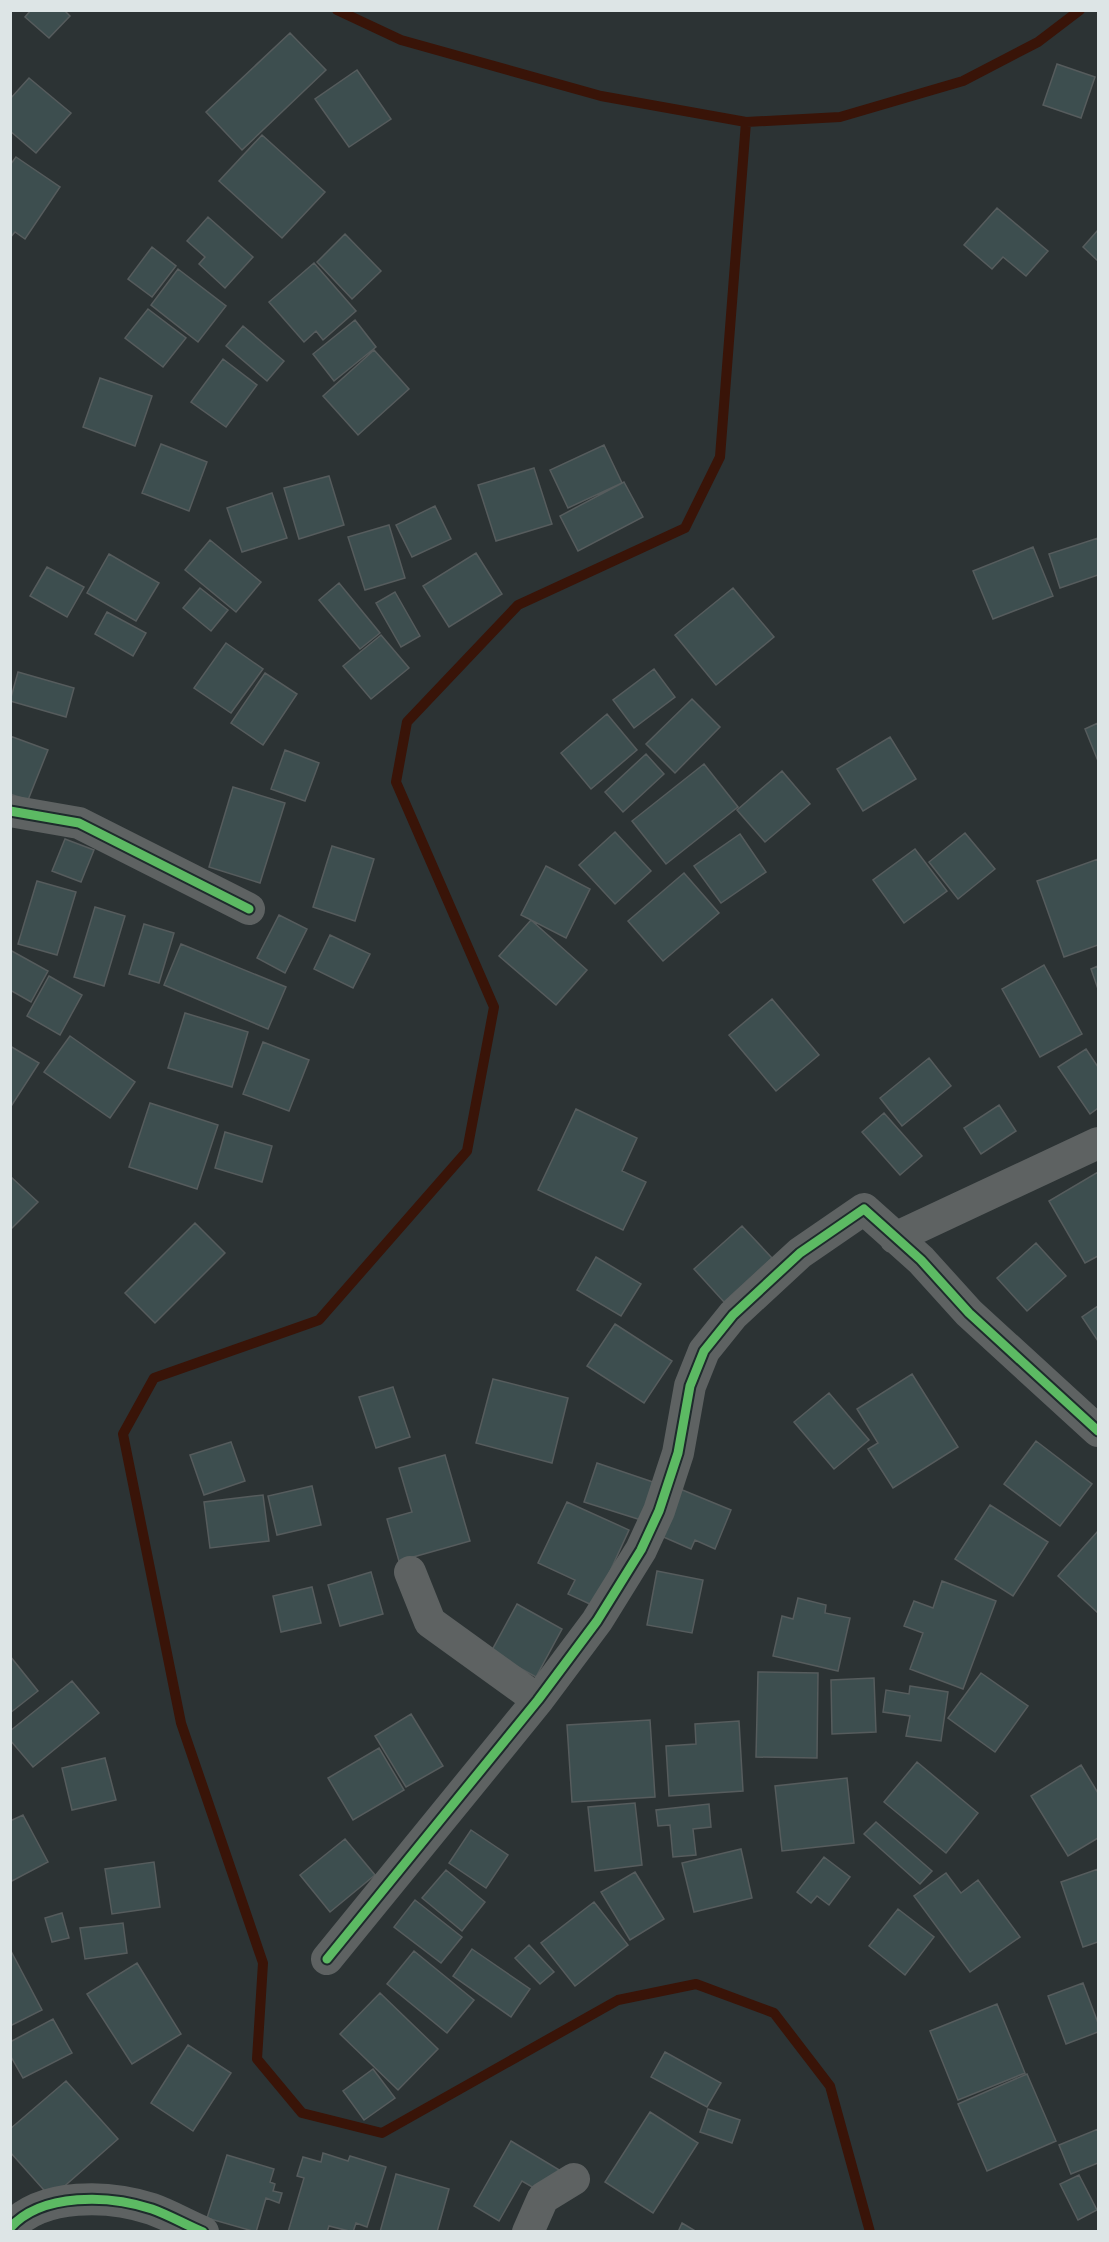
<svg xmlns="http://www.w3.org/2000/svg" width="1109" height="2242" viewBox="0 0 1109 2242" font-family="'Crimson Pro',serif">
<rect width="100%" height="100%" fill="#2c3334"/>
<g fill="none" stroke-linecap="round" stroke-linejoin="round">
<path stroke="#391408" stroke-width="10" d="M337 10 401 40 601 96 746 122 840 117 963 81 1038 42 1080 10
M746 122 720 457 685 528 518 605 407 722 396 782 494 1007 467 1151 319 1320 154 1378 123 1434 181 1723 263 1963 257 2059 302 2113 382 2133 618 2000 696 1984 774 2013 830 2086 870 2232"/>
</g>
<path fill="#3d4e4f" stroke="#565c5d" stroke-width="1.5" d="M31 10H64L70 16 49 38 25 17Z
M290 33 326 70 242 150 206 112Z
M1057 64 1095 77 1081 118 1043 105Z
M357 70 391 119 349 147 315 99Z
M29 78 71 113 36 153 10 131V99Z
M262 135 325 192 282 238 219 181Z
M16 157 60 187 25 239 15 232 10 238V165Z
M997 208 1048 251 1026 276 1003 257 992 269 964 245Z
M208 217 253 257 225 288 199 264 205 257 187 241Z
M1098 230V261L1083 247Z
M345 234 381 271 352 299 317 262Z
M152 247 176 266 152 297 128 279Z
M314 263 356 311 323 340 316 331 304 342 269 302Z
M178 269 226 306 198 342 151 305Z
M148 309 186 338 163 367 125 338Z
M355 320 376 347 334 381 313 354Z
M243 326 284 361 267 381 226 346Z
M374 350 409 389 358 435 323 396Z
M223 359 257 385 226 427 191 402Z
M100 378 152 396 135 446 83 427Z
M161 444 207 462 189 511 142 493Z
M604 445 622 483 568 508 550 470Z
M534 468 552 524 496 541 478 485Z
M329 476 344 525 299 539 284 488Z
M624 482 643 517 578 551 560 516Z
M272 493 287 538 242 552 227 508Z
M435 506 451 539 412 557 396 525Z
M389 525 405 578 365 590 348 537Z
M1098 538V575L1060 588 1049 554Z
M210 540 261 582 236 612 185 570Z
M1033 547 1053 596 993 619 973 571Z
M476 553 502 594 449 627 423 586Z
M109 554 159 583 136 621 87 593Z
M47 567 84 587 67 617 30 596Z
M339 583 380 633 360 649 319 600Z
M200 588 228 610 211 631 183 608Z
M733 588 774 637 716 685 675 635Z
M395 592 420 636 401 647 376 603Z
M107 612 146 633 133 656 95 634Z
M381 635 409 668 371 699 343 666Z
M226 643 263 669 231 713 194 688Z
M654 669 675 697 634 728 613 700Z
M18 672 74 688 66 717 10 701Z
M265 673 297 694 263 745 231 723Z
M692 699 720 727 675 773 646 744Z
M607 714 637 750 591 789 561 753Z
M1098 723V761L1085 729Z
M10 736 48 750 28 800 10 794Z
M890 737 916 779 863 811 837 769Z
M285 750 319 763 305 801 271 789Z
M646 754 664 774 623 812 605 792Z
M704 764 738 807 666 864 632 821Z
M782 771 810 804 765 842 737 810Z
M233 787 285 803 260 883 209 867Z
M615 832 651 871 615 904 579 865Z
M965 833 995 869 958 899 929 862Z
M740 834 766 872 721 903 694 866Z
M65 839 94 850 81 882 52 871Z
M332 846 374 859 355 921 313 907Z
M915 849 947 891 904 923 873 880Z
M1098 859V945L1064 957 1037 881Z
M546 866 590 889 566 938 521 915Z
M684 873 719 913 663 961 628 921Z
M37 881 76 892 57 955 18 944Z
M95 907 125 916 104 986 74 977Z
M279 915 307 929 285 973 257 958Z
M531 920 587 970 556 1005 499 956Z
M144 924 174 933 159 983 129 974Z
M330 935 370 954 353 988 314 969Z
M181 944 286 987 268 1029 164 985Z
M10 950 48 971 31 1002 10 990Z
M1044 965 1082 1034 1040 1057 1002 989Z
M1098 966V989L1091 969Z
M49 976 82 995 60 1035 27 1016Z
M772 999 819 1055 776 1091 729 1035Z
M185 1013 248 1032 232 1087 168 1068Z
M70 1036 135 1082 110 1118 44 1072Z
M263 1042 309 1060 289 1111 243 1094Z
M10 1046 39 1063 10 1108Z
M1086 1049 1098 1067V1108L1090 1114 1058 1067Z
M929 1058 951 1086 902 1126 880 1098Z
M150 1103 218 1125 197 1189 129 1167Z
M999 1105 1016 1131 981 1154 964 1128Z
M576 1109 637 1138 622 1171 646 1182 623 1230 538 1190Z
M884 1113 922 1156 900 1175 862 1132Z
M225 1132 272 1146 262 1182 215 1168Z
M1098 1172V1256L1085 1263 1049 1201Z
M10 1176 38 1202 10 1230Z
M195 1223 225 1253 155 1323 125 1293Z
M742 1226 772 1258 724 1302 694 1269Z
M1036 1243 1066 1276 1027 1311 997 1278Z
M596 1257 641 1284 621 1316 577 1290Z
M1098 1306V1341L1082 1317Z
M615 1324 672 1361 644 1403 587 1366Z
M912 1374 958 1447 893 1488 868 1449 878 1443 857 1409Z
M493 1379 568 1398 552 1463 476 1443Z
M393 1387 410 1437 376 1448 359 1397Z
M829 1393 869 1440 834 1469 794 1422Z
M1036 1441 1092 1484 1060 1526 1004 1484Z
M231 1442 245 1481 204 1495 190 1455Z
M445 1455 470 1541 399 1561 387 1519 412 1512 399 1468Z
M597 1463 653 1482 641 1520 584 1502Z
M312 1486 321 1525 277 1535 268 1496Z
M680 1489 731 1510 715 1549 695 1540 691 1549 659 1535Z
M263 1495 269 1541 210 1548 204 1502Z
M567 1502 629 1530 594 1606 568 1594 575 1580 538 1563Z
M990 1505 1048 1542 1013 1596 955 1559Z
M1098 1531V1613L1058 1576Z
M657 1571 703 1580 692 1633 647 1625Z
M371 1572 383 1614 340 1626 328 1585Z
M942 1581 996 1601 963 1689 910 1669 923 1633 904 1626 914 1601 933 1608Z
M312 1587 321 1623 281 1632 273 1596Z
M798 1598 826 1605 825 1613 850 1618 838 1671 773 1656 782 1616 793 1619Z
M517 1604 562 1629 536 1677 491 1652Z
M10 1656 38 1691 10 1713Z
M758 1672 818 1673 817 1758 756 1757Z
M981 1673 1028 1706 995 1752 948 1718Z
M874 1678 876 1732 832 1734 831 1680Z
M72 1681 99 1713 33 1767 10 1740V1731Z
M910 1686 948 1692 941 1741 906 1736 910 1716 883 1712 886 1690 909 1694Z
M411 1714 443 1766 406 1787 375 1736Z
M650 1720 655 1797 572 1802 567 1725Z
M739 1721 743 1791 669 1796 666 1746 696 1744 695 1724Z
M379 1748 404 1790 353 1820 328 1778Z
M105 1758 116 1800 72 1810 62 1768Z
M917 1762 978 1813 946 1853 884 1802Z
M1081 1765 1098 1793V1838L1068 1856 1031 1796Z
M847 1778 854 1843 782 1851 775 1786Z
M635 1803 642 1865 595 1871 588 1807Z
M709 1804 711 1827 693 1829 696 1855 673 1857 670 1825 658 1826 656 1810Z
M23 1815 48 1862 10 1882V1821Z
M876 1822 932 1871 920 1884 864 1834Z
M471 1830 508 1855 486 1888 449 1863Z
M345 1839 375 1875 330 1912 300 1875Z
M741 1849 752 1898 694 1912 682 1863Z
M824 1857 850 1877 829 1905 817 1896 811 1903 797 1892Z
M154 1862 160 1907 112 1914 105 1869Z
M1098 1869V1942L1083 1947 1061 1882Z
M446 1870 485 1902 462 1931 422 1898Z
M635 1872 664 1919 630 1940 601 1892Z
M946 1873 961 1893 978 1880 1020 1937 970 1972 914 1896Z
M415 1900 462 1937 441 1963 394 1927Z
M594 1902 628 1945 575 1986 541 1943Z
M898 1909 934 1937 905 1975 869 1946Z
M62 1913 69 1938 52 1942 45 1918Z
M123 1923 127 1953 85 1959 80 1928Z
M529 1945 554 1972 540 1984 515 1958Z
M472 1949 530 1989 511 2017 453 1976Z
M11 1951 42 2010 10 2026V1952Z
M414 1951 474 2000 447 2033 387 1984Z
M137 1963 181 2034 132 2064 87 1994Z
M1083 1983 1098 2023V2032L1066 2044 1048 1996Z
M380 1993 438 2049 398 2090 340 2034Z
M997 2004 1025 2073 958 2100 930 2031Z
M53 2019 72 2053 23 2078 10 2055V2042Z
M188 2045 231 2073 193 2131 151 2103Z
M665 2052 721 2083 707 2107 651 2077Z
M373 2069 395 2098 364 2120 343 2091Z
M1027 2074 1056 2141 987 2171 958 2104Z
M66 2081 118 2139 51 2198 10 2152V2129Z
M708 2109 740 2120 732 2143 700 2132Z
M650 2112 698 2143 653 2213 605 2182Z
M1098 2129V2163L1071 2174 1059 2145Z
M511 2141 561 2171 546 2195 522 2181 499 2221 474 2206Z
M323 2153 348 2161 350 2156 386 2167 367 2227 356 2223 353 2232 329 2226 327 2232H288L304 2178 297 2176 303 2157 321 2162Z
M227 2155 274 2169 270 2182 275 2184 273 2191 282 2193 279 2203 266 2198 256 2232 207 2218Z
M396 2174 449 2189 437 2232H380Z
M1079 2175 1097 2210 1078 2220 1060 2184Z
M682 2223 697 2232H678Z"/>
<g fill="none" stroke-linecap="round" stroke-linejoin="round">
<path stroke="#5e6262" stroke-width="32" d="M10 811 79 823 249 909
M895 1238 1098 1143
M410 1572 430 1622 538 1700
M327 1959 538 1700 597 1621 641 1550 659 1511 678 1453 690 1386 704 1351 733 1315 800 1253 864 1209 921 1260 969 1313 1098 1431
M10 2228C42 2192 110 2195 152 2209 169 2215 186 2225 203 2232
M528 2232 543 2198 574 2179"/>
<defs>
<path id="cycleway" d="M10 811 79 823 249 909
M327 1959 538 1700 597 1621 641 1550 659 1511 678 1453 690 1386 704 1351 733 1315 800 1253 864 1209 921 1260 969 1313 1098 1431
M10 2228C42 2192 110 2195 152 2209 169 2215 186 2225 203 2232"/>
</defs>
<use href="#cycleway" stroke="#1e2b2c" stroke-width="13"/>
<use href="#cycleway" stroke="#5cba63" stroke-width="9"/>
</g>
<rect width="1109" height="2242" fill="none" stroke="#dde5e6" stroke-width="24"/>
</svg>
